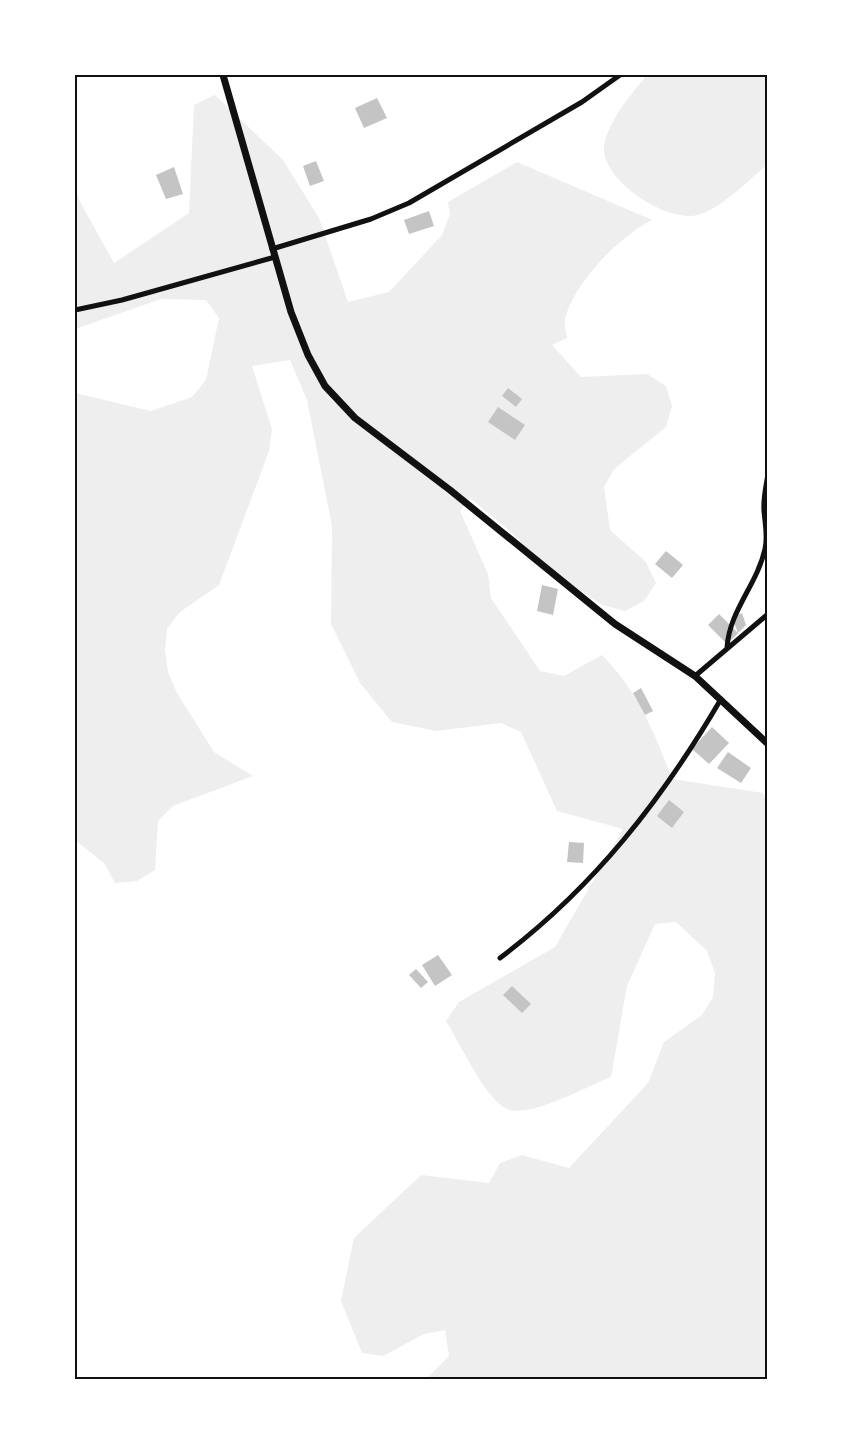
<svg xmlns="http://www.w3.org/2000/svg" width="843" height="1455" viewBox="0 0 843 1455" font-family="Ubuntu,sans-serif">
<rect width="100%" height="100%" fill="#fff"/>
<path fill="#eee" d="M647 75H768V164C748 180 723 208 698 215 667 223 605 182 604 150 603 128 633 91 647 75Z
M215 95 283 160 319 218 348 302 389 292 442 235 450 214 448 202 517 162 652 220C620 236 577 280 566 315 563 321 566 331 567 338L552 345 581 377 647 374 666 386 672 406 666 427 614 469 604 487 610 530 646 562 656 583 644 601 625 611 602 605 529 557 520 540 470 498 460 511 488 574 491 598 540 671 564 676 602 655C637 690 655 733 672 779L763 793 768 803V1380H425L449 1356 445 1330 424 1334 383 1356 362 1353 341 1301 354 1238 421 1175 489 1183 500 1163 522 1155 569 1168 648 1083 664 1042 702 1015 713 997 715 973 707 951 676 922 655 924 627 986 611 1077C588 1086 534 1116 510 1110 487 1104 459 1041 446 1021L459 1002 555 947 623 829 557 811 521 732 501 723 436 731 392 722 360 683 331 624 332 526 307 400 290 360 252 366 272 429 269 451 219 585 180 612 167 629 165 650 168 672 177 693 214 752 253 776 173 806 158 821 155 870 137 881 115 883 104 863 75 840V393L151 411 192 397 206 380 219 318 206 300 161 299 75 329V184L79 200 114 263 189 213 194 105Z"/>
<path fill="#c4c4c4" d="M377 98 387 118 364 128 355 108Z
M316 161 324 181 310 186 303 166Z
M174 167 183 194 166 199 156 175Z
M429 211 434 226 409 234 404 220Z
M508 388 522 399 516 407 502 396Z
M498 407 525 425 515 440 488 422Z
M666 551 683 565 672 578 655 564Z
M542 585 558 589 553 615 537 611Z
M742 613 746 625 738 633 732 617Z
M719 614 738 633 727 644 708 625Z
M641 688 653 711 645 715 633 693Z
M712 727 729 743 709 764 692 749Z
M728 752 751 768 741 783 717 768Z
M669 800 684 812 672 828 657 816Z
M569 842 584 843 583 863 567 862Z
M438 955 452 975 435 986 422 965Z
M416 969 428 982 421 988 409 975Z
M512 986 531 1004 522 1013 503 995Z"/>
<g fill="none" stroke-linecap="round" stroke-linejoin="round">
<path stroke="#111" stroke-width="5" d="M272 249 371 219 409 203 582 102 620 75
M75 310 122 300 275 257
M727 648C729 611 757 585 765 549 768 536 765 524 764 511 763 498 766 487 768 474
M695 676 768 614
M500 958C594 887 662 800 721 699"/>
<path stroke="#111" stroke-width="7" d="M223 75 291 312 308 355 325 386 355 418 450 490 615 624 695 676 768 744"/>
</g>
<rect width="843" height="1455" fill="none" stroke="#ffffff" stroke-width="153"/>
<rect x="76" y="76" width="690" height="1302" fill="none" stroke="#111" stroke-width="2"/>
</svg>
